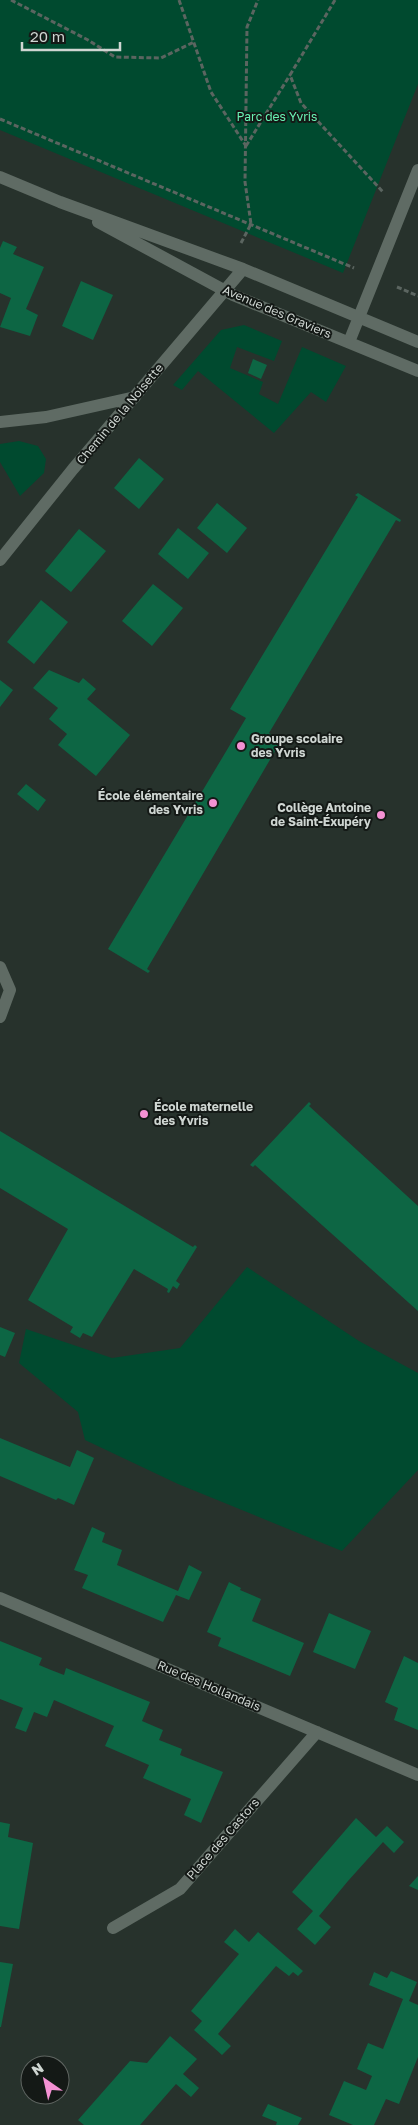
<svg xmlns="http://www.w3.org/2000/svg" width="418" height="2125" viewBox="0 0 418 2125" font-family="'Golos Text',sans-serif">
<rect width="100%" height="100%" fill="#27322c"/>
<path fill="#004a2f" d="M0 0H418V84L343 273 0 130Z
M244 325 282 341 274 361 237 347 230 368 263 382 259 394 278 404 302 347 346 366 326 402 311 392 274 433 198 371 182 390 173 385 221 330Z
M19 441 38 446 46 459 44 473 20 496 0 462V444Z
M247 1267 359 1341 418 1373V1470L342 1551 178 1484 85 1440 78 1412 19 1363 26 1329 112 1358 180 1348Z"/>
<path fill="#0d6644" d="M3 241 17 247 13 254 44 267 26 309 38 315 30 336 0 327 11 298 0 293V248Z
M81 281 113 295 93 340 62 326Z
M253 359 267 365 261 379 248 373Z
M139 458 164 479 139 509 114 488Z
M358 493 401 520 400 522 396 520 269 733 281 741 147 969 150 971 148 973 108 949 246 718 230 709 358 497 355 495Z
M217 503 247 528 227 553 197 528Z
M178 528 209 553 188 579 158 554Z
M79 529 106 551 71 592 45 571Z
M153 584 183 608 152 646 122 621Z
M41 600 68 622 34 664 7 642Z
M49 670 79 683 83 678 96 689 87 699 130 735 96 776 58 745 67 734 49 719 58 708 33 688Z
M0 680 13 690 0 707Z
M26 784 46 800 38 811 17 794Z
M309 1102 311 1104 309 1106 418 1206V1311L255 1165 253 1167 250 1165Z
M0 1131 193 1247 195 1245 197 1247 176 1281 180 1284 177 1289 173 1286 169 1293 167 1292 168 1289 134 1269 92 1337 83 1333 80 1338 70 1332 73 1327 28 1300 68 1229 0 1188Z
M0 1327 15 1333 5 1357 0 1355Z
M0 1438 70 1467 77 1450 94 1458 74 1505 58 1498 56 1500 0 1476Z
M92 1527 105 1533 102 1542 122 1550 117 1565 178 1591 189 1565 202 1572 189 1600 176 1595 163 1622 82 1588 88 1575 74 1570Z
M229 1582 241 1588 240 1590 261 1599 252 1621 304 1643 290 1676 218 1646 221 1638 207 1632Z
M329 1613 371 1631 355 1669 313 1652Z
M0 1641 42 1658 39 1665 51 1670 64 1675 66 1668 150 1702 142 1721 163 1730 159 1740 182 1749 180 1755 223 1772 201 1823 184 1815 191 1799 143 1778 149 1765 105 1746 114 1726 54 1700 47 1717 34 1712 26 1732 15 1728 23 1708 0 1699Z
M404 1656 418 1663V1730L394 1720 398 1708 385 1702Z
M356 1818 376 1837 387 1826 404 1842 394 1853 383 1842 348 1881 319 1916 331 1927 315 1945 297 1929 313 1911 292 1892Z
M0 1822 10 1824 8 1837 33 1843 19 1929 0 1926Z
M418 1876V1890L409 1886Z
M235 1929 249 1942 258 1932 303 1971 298 1976 293 1972 289 1976 276 1966 218 2034 231 2046 222 2055 194 2030 202 2021 191 2011 239 1954 224 1942Z
M0 1962 13 1964 1 2027H0Z
M391 1971 417 1982 409 2001 418 2005V2057L399 2104 386 2099 374 2125H353L329 2115 344 2081 366 2090 372 2076 357 2069 368 2043 383 2049 403 1999 369 1985 374 1972 387 1978Z
M170 2036 197 2059 183 2074 199 2088 191 2097 176 2084 140 2125H84L78 2120 130 2061 147 2063Z
M268 2104 302 2118 298 2125H276L277 2122 262 2116Z"/>
<g fill="none" stroke-linecap="round" stroke-linejoin="round">
<path stroke="#5b6560" stroke-width="3" stroke-dasharray="5 2.5" stroke-linecap="butt" d="M11 0 88 40 115 57 161 58 194 42
M179 0 211 92 246 146
M335 0 290 75 301 103 383 192
M0 119 354 268
M246 146 290 75
M241 243 251 224 245 182 247 27 258 0
M397 287 418 296"/>
<path stroke="#5f6b64" stroke-width="12" d="M0 177 60 202 243 269 418 342
M98 222 233 295 418 371
M349 342 418 170
M0 422 46 417 135 397
M0 560 73 469 243 269
M0 967 10 990 0 1017
M0 1598 418 1775
M113 1928 180 1889 317 1732"/>
</g>
<g fill="#f491d3" stroke="#141916" stroke-width="2">
<circle cx="241" cy="746" r="5"/>
<circle cx="213" cy="803" r="5"/>
<circle cx="381" cy="815" r="5"/>
<circle cx="144" cy="1114" r="5"/>
</g>
<g text-anchor="middle" stroke-width="4" stroke-linejoin="round" paint-order="stroke">
<g font-size="12" fill="#69f3b4" stroke="#141916">
<text x="277" y="121">Parc des Yvris</text>
</g>
<g font-size="12" fill="#cfd6d2" stroke="#141916">
<text transform="translate(277 312) rotate(23)" y="4">Avenue des Graviers</text>
<text transform="translate(120 414) rotate(-50)" y="4">Chemin de la Noisette</text>
<text transform="translate(209 1686) rotate(23)" y="4">Rue des Hollandais</text>
<text transform="translate(223 1839) rotate(-49)" y="4">Place des Castors</text>
</g>
<g font-size="12" font-weight="bold" fill="#cfd6d2" stroke="#141916" text-anchor="start">
<text x="251" y="743">Groupe scolaire<tspan x="251" dy="14">des Yvris</tspan></text>
<text x="203" y="800" text-anchor="end">École élémentaire<tspan x="203" dy="14">des Yvris</tspan></text>
<text x="371" y="812" text-anchor="end">Collège Antoine<tspan x="371" dy="14">de Saint-Éxupéry</tspan></text>
<text x="154" y="1111">École maternelle<tspan x="154" dy="14">des Yvris</tspan></text>
</g>
</g>
<g transform="translate(45 2080) rotate(326)"><circle r="24" fill="#141916" stroke="#5f6561"/>
<path d="M0-4L9 19L0 12L-9 19Z" fill="#f491d3"/>
<text y="-8" font-size="14" font-weight="bold" text-anchor="middle" fill="#cfd6d2">N</text>
</g>
<path d="M22 42v8h98v-8" fill="none" stroke="#cfd6d2" stroke-width="2.5"/>
<text x="30" y="42" font-size="15" fill="#cfd6d2" stroke="#141916" stroke-width="4" paint-order="stroke">20 m</text>
</svg>
